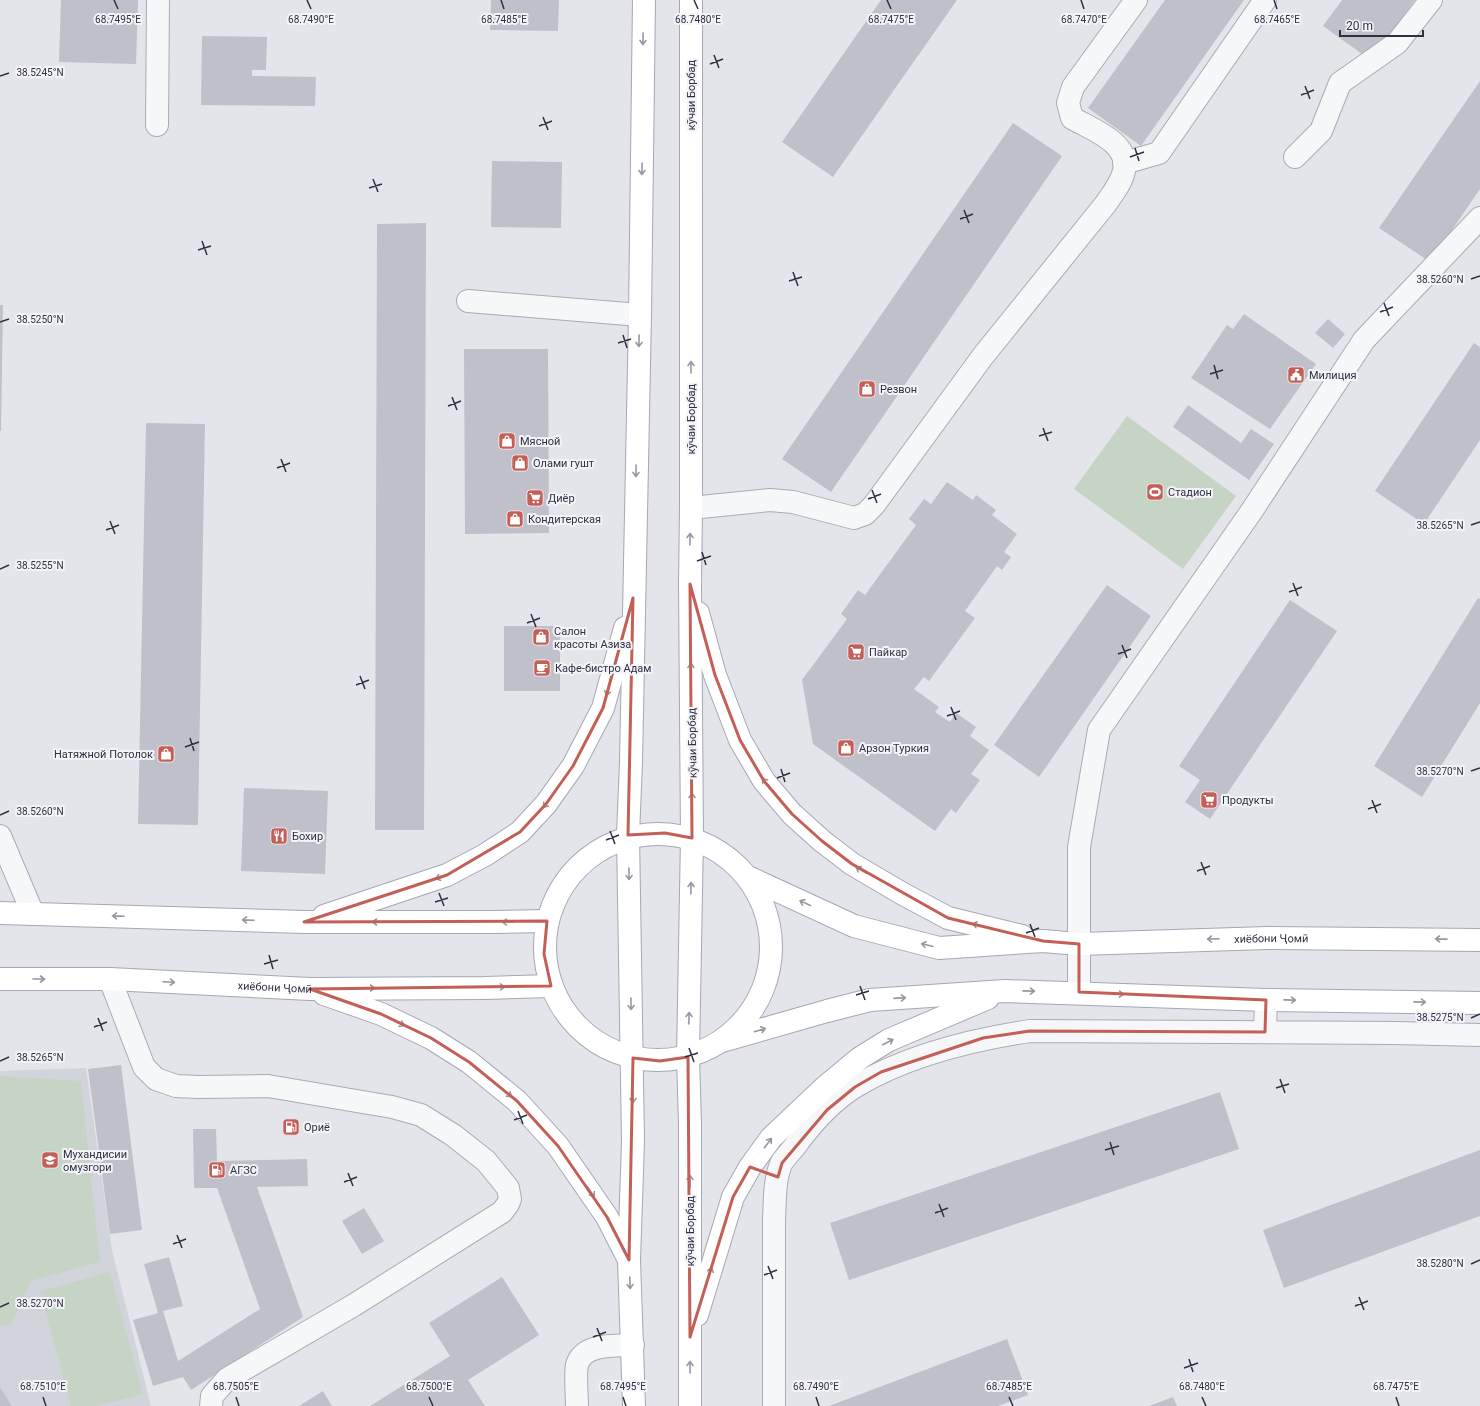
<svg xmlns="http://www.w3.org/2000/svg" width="1480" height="1406" viewBox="0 0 1480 1406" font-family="Roboto,sans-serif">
<rect width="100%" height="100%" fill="#e4e5ea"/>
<path fill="#d2d4dc" d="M86 1068 112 1250 151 1406H0V1071Z"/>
<path fill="#c6d4c6" d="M1127 416 1236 496 1183 569 1074 489Z
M1 1076 81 1081 100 1262 31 1281 11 1325 0 1326V1077Z
M110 1272 143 1394 97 1406H71L40 1291Z"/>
<path fill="#bfc0ca" d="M61 0H138L136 64 59 62Z
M491 0H559L558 31 490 30Z
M881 0H957L833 177 782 142Z
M1165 0H1244L1141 146 1088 108Z
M1342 0H1415L1378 50 1369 59 1323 26Z
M202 36 267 37 266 70H252V76L316 77 315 106 201 105Z
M1480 81V189L1430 262 1379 228Z
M1013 123 1062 156 831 492 782 459Z
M492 161 562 162 561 228 491 227Z
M426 223 424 830H375L377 224Z
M0 305H3L1 431H0Z
M1244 314 1316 364 1270 429 1191 378 1227 325 1233 329Z
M1328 319 1345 334 1333 348 1315 333Z
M1474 343 1480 347V440L1424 524 1375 491Z
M464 349H548L549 533 465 534Z
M1188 405 1241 443 1251 429 1274 444 1249 480 1173 427Z
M146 423 205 424 198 825 138 824Z
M947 482 973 500 976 495 996 510 992 515 1017 534 1004 552 1011 557 1002 570 997 566 965 611 975 618 929 681 924 677 914 689 939 707 935 712 950 722 956 713 976 727 970 736 989 750 971 774 980 780 956 813 951 809 935 831 813 744 802 680 847 619 841 614 858 590 865 595 916 525 909 519 924 499 931 504Z
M1107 585 1151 616 1039 777 994 745Z
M1478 598 1480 599V703L1422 797 1374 766Z
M1290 600 1337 631 1210 819 1185 802 1200 780 1179 766Z
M504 626H560V691H504Z
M244 788 328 791 325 874 241 871Z
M121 1065 142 1230 110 1234 88 1069Z
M1220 1092 1239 1149 849 1280 830 1223Z
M193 1129H216L217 1161 307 1159 308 1186 257 1187 303 1317 191 1390 183 1377 153 1386 133 1320 158 1313 144 1264 169 1257 183 1306 163 1311 178 1361 260 1309 217 1188H194Z
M1480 1150V1216L1284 1288 1263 1230Z
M364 1208 384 1241 362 1254 342 1221Z
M502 1277 539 1335 468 1380 485 1406H370L450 1356 429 1323Z
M1007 1339 1028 1395 998 1406H829Z
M0 1387 12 1406H0Z
M323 1391 332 1406H299Z
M1173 1397 1177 1406H1149Z"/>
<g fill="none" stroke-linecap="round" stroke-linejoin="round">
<defs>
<path id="minor" d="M157 125 158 0
M1295 157 1321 131 1340 83 1397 43 1431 0
M1124 163 1159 153 1265 0
M468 301 640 315
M691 508 770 500 793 502 854 518 865 514 874 505 983 356 1104 206C1112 195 1121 184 1124 171 1131 143 1091 129 1072 118L1068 103 1073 87 1136 0
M0 836 33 914
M110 979 144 1067 156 1079 176 1086 198 1087 268 1086 392 1107 421 1115 453 1135 486 1161 508 1188 510 1199 508 1204 502 1212 354 1305 227 1379 212 1396 211 1406
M1079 992V847L1099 730 1251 512 1364 340 1480 218
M1265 1032 1266 1000
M577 1406C577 1396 575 1373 577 1365 583 1343 615 1346 633 1345
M774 1406V1219C775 1202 774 1178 782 1162 787 1155 794 1148 799 1141 814 1121 835 1099 856 1086 908 1055 970 1040 1030 1031L1395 1033 1480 1035"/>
<g id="major">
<path d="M698 613 715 675 740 740 764 781 792 814 822 841 852 864 903 894 948 918 1022 936"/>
<circle cx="658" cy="947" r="113"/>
<path id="s1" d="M750 878 854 926 939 948 1043 941 1079 944 1267 938 1480 940"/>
<path d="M0 913 304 922H494L547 921"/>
<path d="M324 916 447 875 485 855 520 832 546 804 573 766 603 708 625 628"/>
<path id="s2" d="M0 979H110L310 989 485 988 551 986"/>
<path d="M324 994 381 1014 431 1038 469 1062 517 1101 558 1146 607 1217 628 1258"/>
<path d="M722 1041 827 1011 870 1000 1005 991 1266 1000 1480 1003"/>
<path d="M697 1315 733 1197 750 1167 771 1138 825 1087 860 1058 889 1040 988 998"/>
<path d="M634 1406 629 1260 633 1141 628 835 631 762 640 315 644 0"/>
<path d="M690 1406V1124L688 1057 692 838 690 584 691 508V0"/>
</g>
</defs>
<use href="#minor" stroke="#a9abb4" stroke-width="24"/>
<use href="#major" stroke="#a4a7b5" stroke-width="24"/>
<use href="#minor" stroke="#f6f7f9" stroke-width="22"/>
<use href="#major" stroke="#fff" stroke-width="22"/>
</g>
<defs><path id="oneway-shaft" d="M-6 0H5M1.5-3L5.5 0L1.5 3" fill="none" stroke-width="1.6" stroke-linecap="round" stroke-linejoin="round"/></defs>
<g stroke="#9698a0">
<use href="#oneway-shaft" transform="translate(643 39) rotate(91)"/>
<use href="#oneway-shaft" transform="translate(642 169) rotate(91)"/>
<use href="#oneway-shaft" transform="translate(639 341) rotate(91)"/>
<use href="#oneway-shaft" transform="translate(691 367) rotate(-90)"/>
<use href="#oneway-shaft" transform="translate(636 471) rotate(91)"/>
<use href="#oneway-shaft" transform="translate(690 539) rotate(-89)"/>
<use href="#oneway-shaft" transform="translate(691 669) rotate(-91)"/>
<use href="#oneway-shaft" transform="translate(608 690) rotate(105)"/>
<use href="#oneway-shaft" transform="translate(766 783) rotate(-127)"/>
<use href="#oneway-shaft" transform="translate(692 799) rotate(-90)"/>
<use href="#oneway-shaft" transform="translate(547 803) rotate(129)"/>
<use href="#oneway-shaft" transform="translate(861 870) rotate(-150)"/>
<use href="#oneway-shaft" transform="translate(629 874) rotate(89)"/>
<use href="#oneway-shaft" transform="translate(441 877) rotate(161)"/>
<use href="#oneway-shaft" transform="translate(691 888) rotate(-89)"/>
<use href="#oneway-shaft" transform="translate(805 903) rotate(-155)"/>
<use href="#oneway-shaft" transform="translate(118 916) rotate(-178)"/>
<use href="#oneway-shaft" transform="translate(248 920) rotate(-178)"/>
<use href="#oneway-shaft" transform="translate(378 922) rotate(-180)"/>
<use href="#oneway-shaft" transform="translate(508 922) rotate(179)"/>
<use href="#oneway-shaft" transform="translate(978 925) rotate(-167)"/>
<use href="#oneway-shaft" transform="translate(1213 939) rotate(178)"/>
<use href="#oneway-shaft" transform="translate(1441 939) rotate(-179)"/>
<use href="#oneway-shaft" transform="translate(927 945) rotate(-166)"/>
<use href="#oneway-shaft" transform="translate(39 979)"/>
<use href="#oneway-shaft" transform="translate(169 982) rotate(3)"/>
<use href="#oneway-shaft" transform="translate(499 987) rotate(-2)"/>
<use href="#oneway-shaft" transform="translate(369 988)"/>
<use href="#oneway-shaft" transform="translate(1029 991) rotate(1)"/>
<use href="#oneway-shaft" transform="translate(1118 994) rotate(3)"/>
<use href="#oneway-shaft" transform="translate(900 998) rotate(-4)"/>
<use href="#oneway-shaft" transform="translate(1290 1000) rotate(1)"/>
<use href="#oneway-shaft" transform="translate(1420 1002) rotate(1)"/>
<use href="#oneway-shaft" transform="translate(631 1004) rotate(89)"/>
<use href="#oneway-shaft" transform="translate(689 1018) rotate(-89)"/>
<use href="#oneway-shaft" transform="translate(399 1023) rotate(26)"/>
<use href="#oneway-shaft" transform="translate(760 1030) rotate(-16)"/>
<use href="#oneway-shaft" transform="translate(888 1042) rotate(-27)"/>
<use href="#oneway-shaft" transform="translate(507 1093) rotate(39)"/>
<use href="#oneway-shaft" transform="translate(633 1097) rotate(90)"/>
<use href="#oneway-shaft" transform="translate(768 1143) rotate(-53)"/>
<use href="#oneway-shaft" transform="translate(690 1181) rotate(-90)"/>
<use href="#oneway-shaft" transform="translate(591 1192) rotate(55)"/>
<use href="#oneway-shaft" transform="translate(710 1273) rotate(-73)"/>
<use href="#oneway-shaft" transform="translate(630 1283) rotate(88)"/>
<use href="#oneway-shaft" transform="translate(690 1367) rotate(-90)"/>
</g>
<path fill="none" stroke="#c35f56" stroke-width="3" stroke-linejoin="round" d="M690 584 715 675 740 740 764 781 792 814 822 841 852 864 948 918 1043 941 1079 944V992L1266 1000 1265 1032 1030 1031 983 1038 881 1072 855 1087 827 1110 782 1163 778 1177 750 1167 733 1197 690 1337 688 1057 660 1061 633 1058 629 1260 607 1217 558 1146 517 1101 469 1062 431 1038 381 1014 310 989 551 986 544 954 547 921 304 922 447 875 520 832 546 804 573 766 603 708 633 598 628 835 665 833 692 838Z"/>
<path fill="none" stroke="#2d3041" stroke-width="1.5" d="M114 0 118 9M307 0 311 9M501 0 504 9M694 0 698 9M887 0 891 9M1081 0 1084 9M1274 0 1277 9M714 55 719 68M710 64 723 59M0 76 9 73M1305 86 1310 99M1301 95 1314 90M543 117 548 130M539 126 552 121M1135 148 1139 161M1130 157 1144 152M373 179 378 192M369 188 382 184M964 210 969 223M960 219 973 214M202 241 207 255M198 250 211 246M793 272 798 286M1471 279 1480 276M789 281 802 277M1384 303 1389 316M1380 312 1393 307M0 322 9 319M623 335 627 348M618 343 631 339M1214 365 1218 379M1210 374 1223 370M452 397 457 410M448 406 461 401M1043 428 1048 441M1039 436 1052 432M281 459 286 472M277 468 290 463M872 490 877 503M868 499 881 494M110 521 115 534M1471 525 1480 522M106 530 119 525M702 552 706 565M697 561 711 556M0 569 9 565M1293 583 1298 596M1289 592 1302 587M531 614 536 627M527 623 540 618M1122 645 1127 658M1118 654 1131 649M360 676 365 689M356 685 369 680M951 707 956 720M947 716 960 711M190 738 194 751M185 747 199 742M781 769 785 782M1471 771 1480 768M777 778 790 773M1372 800 1377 813M1368 809 1381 804M0 815 9 811M610 831 615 844M606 840 619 835M1201 862 1206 875M1197 871 1210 866M439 893 444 906M435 902 448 898M1030 924 1035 937M1026 933 1039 928M269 955 273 969M264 964 278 960M860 986 865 1000M856 995 869 991M98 1018 103 1031M1471 1018 1480 1014M94 1027 107 1022M689 1048 694 1062M685 1057 698 1053M0 1061 9 1057M1280 1079 1285 1093M1276 1088 1289 1084M518 1111 523 1124M514 1120 527 1115M1110 1142 1114 1155M1105 1150 1119 1146M348 1173 353 1186M344 1182 357 1177M939 1204 944 1217M935 1213 948 1208M177 1235 182 1248M173 1244 186 1239M1471 1264 1480 1260M768 1266 773 1279M764 1275 777 1270M1359 1297 1364 1310M1355 1306 1368 1301M0 1307 9 1303M597 1328 602 1341M593 1337 606 1332M1189 1359 1193 1372M1184 1368 1198 1363M43 1397 46 1406M236 1397 239 1406M429 1397 433 1406M623 1397 626 1406M816 1397 819 1406M1009 1397 1013 1406M1202 1397 1206 1406M1396 1397 1399 1406"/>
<defs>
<symbol id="civic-square" viewBox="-11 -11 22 22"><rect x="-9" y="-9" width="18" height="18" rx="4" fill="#c35f56" stroke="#f4f4f8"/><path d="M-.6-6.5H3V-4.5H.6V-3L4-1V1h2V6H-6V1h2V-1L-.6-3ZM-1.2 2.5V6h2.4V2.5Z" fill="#fff"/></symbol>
<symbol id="shop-square" viewBox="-11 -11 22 22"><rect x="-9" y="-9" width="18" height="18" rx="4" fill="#c35f56" stroke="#f4f4f8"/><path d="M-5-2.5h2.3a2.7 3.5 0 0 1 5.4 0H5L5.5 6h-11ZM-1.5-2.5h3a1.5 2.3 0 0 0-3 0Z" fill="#fff"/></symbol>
<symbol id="stadium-square" viewBox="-11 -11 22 22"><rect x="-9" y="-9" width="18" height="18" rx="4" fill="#c35f56" stroke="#f4f4f8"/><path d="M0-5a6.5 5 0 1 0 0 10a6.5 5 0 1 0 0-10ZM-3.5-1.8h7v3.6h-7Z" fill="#fff"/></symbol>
<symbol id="supermarket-square" viewBox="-11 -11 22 22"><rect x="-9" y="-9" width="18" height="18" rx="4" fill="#c35f56" stroke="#f4f4f8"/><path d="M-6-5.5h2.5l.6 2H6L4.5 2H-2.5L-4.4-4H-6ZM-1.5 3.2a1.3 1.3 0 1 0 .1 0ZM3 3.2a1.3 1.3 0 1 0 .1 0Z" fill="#fff"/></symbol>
<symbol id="cafe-square" viewBox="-11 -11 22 22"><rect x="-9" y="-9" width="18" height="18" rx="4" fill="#c35f56" stroke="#f4f4f8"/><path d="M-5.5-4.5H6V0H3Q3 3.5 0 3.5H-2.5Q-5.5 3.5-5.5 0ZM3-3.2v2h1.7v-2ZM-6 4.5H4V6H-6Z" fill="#fff"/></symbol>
<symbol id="restaurant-square" viewBox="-11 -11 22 22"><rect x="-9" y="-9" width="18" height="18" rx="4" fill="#c35f56" stroke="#f4f4f8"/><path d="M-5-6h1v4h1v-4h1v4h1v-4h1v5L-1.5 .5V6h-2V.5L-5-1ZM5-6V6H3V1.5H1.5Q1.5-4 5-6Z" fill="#fff"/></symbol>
<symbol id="fuel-square" viewBox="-11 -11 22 22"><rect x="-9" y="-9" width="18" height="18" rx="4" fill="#c35f56" stroke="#f4f4f8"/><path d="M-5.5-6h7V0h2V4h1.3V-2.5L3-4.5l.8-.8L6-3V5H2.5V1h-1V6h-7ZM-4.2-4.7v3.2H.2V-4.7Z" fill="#fff"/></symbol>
<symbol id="university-square" viewBox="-11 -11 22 22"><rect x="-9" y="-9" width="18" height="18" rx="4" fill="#c35f56" stroke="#f4f4f8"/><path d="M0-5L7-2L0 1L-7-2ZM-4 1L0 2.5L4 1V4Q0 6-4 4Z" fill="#fff"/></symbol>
</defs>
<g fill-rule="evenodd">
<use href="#civic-square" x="1286" y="365" width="20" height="20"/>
<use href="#shop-square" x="857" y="379" width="20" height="20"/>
<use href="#shop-square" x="497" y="431" width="20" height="20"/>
<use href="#shop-square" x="510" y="453" width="20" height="20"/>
<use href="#stadium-square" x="1145" y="482" width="20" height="20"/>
<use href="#supermarket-square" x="525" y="488" width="20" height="20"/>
<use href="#shop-square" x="505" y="509" width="20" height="20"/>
<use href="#shop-square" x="531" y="627" width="20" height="20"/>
<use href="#supermarket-square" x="846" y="642" width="20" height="20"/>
<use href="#cafe-square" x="532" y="658" width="20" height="20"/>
<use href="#shop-square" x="836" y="738" width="20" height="20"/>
<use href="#shop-square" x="156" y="744" width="20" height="20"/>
<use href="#supermarket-square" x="1199" y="790" width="20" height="20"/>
<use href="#restaurant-square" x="269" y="826" width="20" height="20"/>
<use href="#fuel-square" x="281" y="1117" width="20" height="20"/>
<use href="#university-square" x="40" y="1150" width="20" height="20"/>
<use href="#fuel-square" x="207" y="1160" width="20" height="20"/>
</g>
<g text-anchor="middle" stroke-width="4" stroke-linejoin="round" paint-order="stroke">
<g font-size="11" fill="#2d3041" stroke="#f4f4f8">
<text transform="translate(691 95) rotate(-90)" y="4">кӯчаи Борбад</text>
<text transform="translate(691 419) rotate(-90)" y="4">кӯчаи Борбад</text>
<text transform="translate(692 743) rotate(-91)" y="4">кӯчаи Борбад</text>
<text dy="4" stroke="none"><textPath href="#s1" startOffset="535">хиёбони Ҷомӣ</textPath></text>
<text dy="4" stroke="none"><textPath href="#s2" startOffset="275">хиёбони Ҷомӣ</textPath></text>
<text transform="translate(690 1231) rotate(-90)" y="4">кӯчаи Борбад</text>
</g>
<g font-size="11" fill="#2d3041" stroke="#f4f4f8" text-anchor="start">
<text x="1309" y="379">Милиция</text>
<text x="880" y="393">Резвон</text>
<text x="520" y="445">Мясной</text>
<text x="533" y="467">Олами гушт</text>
<text x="1168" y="496">Стадион</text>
<text x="548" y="502">Диëр</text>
<text x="528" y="523">Кондитерская</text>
<text x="554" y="635">Салон<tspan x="554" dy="13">красоты Азиза</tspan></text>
<text x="869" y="656">Пайкар</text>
<text x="555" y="672">Кафе-бистро Адам</text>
<text x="859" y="752">Арзон Туркия</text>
<text x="153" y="758" text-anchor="end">Натяжной Потолок</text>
<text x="1222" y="804">Продукты</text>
<text x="292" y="840">Бохир</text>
<text x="304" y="1131">Ориё</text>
<text x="63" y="1158">Мухандисии<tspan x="63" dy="13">омузгори</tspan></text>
<text x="230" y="1174">АГЗС</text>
</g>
</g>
<g font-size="10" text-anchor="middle" fill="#2d3041" stroke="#f4f4f8" stroke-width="4" stroke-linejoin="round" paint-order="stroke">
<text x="1084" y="23">68.7470°E</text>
<text x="1277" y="23">68.7465°E</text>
<text x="118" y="23">68.7495°E</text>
<text x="311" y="23">68.7490°E</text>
<text x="504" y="23">68.7485°E</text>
<text x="698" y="23">68.7480°E</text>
<text x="891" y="23">68.7475°E</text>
<text x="40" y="76">38.5245°N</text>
<text x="1440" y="283">38.5260°N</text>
<text x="40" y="323">38.5250°N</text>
<text x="1440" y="529">38.5265°N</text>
<text x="40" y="569">38.5255°N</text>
<text x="1440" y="775">38.5270°N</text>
<text x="40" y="815">38.5260°N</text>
<text x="1440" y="1021">38.5275°N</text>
<text x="40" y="1061">38.5265°N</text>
<text x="1440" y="1267">38.5280°N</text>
<text x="40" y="1307">38.5270°N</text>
<text x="43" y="1390">68.7510°E</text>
<text x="236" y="1390">68.7505°E</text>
<text x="429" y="1390">68.7500°E</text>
<text x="623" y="1390">68.7495°E</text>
<text x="816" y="1390">68.7490°E</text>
<text x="1009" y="1390">68.7485°E</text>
<text x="1202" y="1390">68.7480°E</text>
<text x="1396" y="1390">68.7475°E</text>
</g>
<path d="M1340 30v6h83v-6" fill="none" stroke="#2d3041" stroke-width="2"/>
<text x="1346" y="30" font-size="12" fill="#2d3041" stroke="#f4f4f8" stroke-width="3" paint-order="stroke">20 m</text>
</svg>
